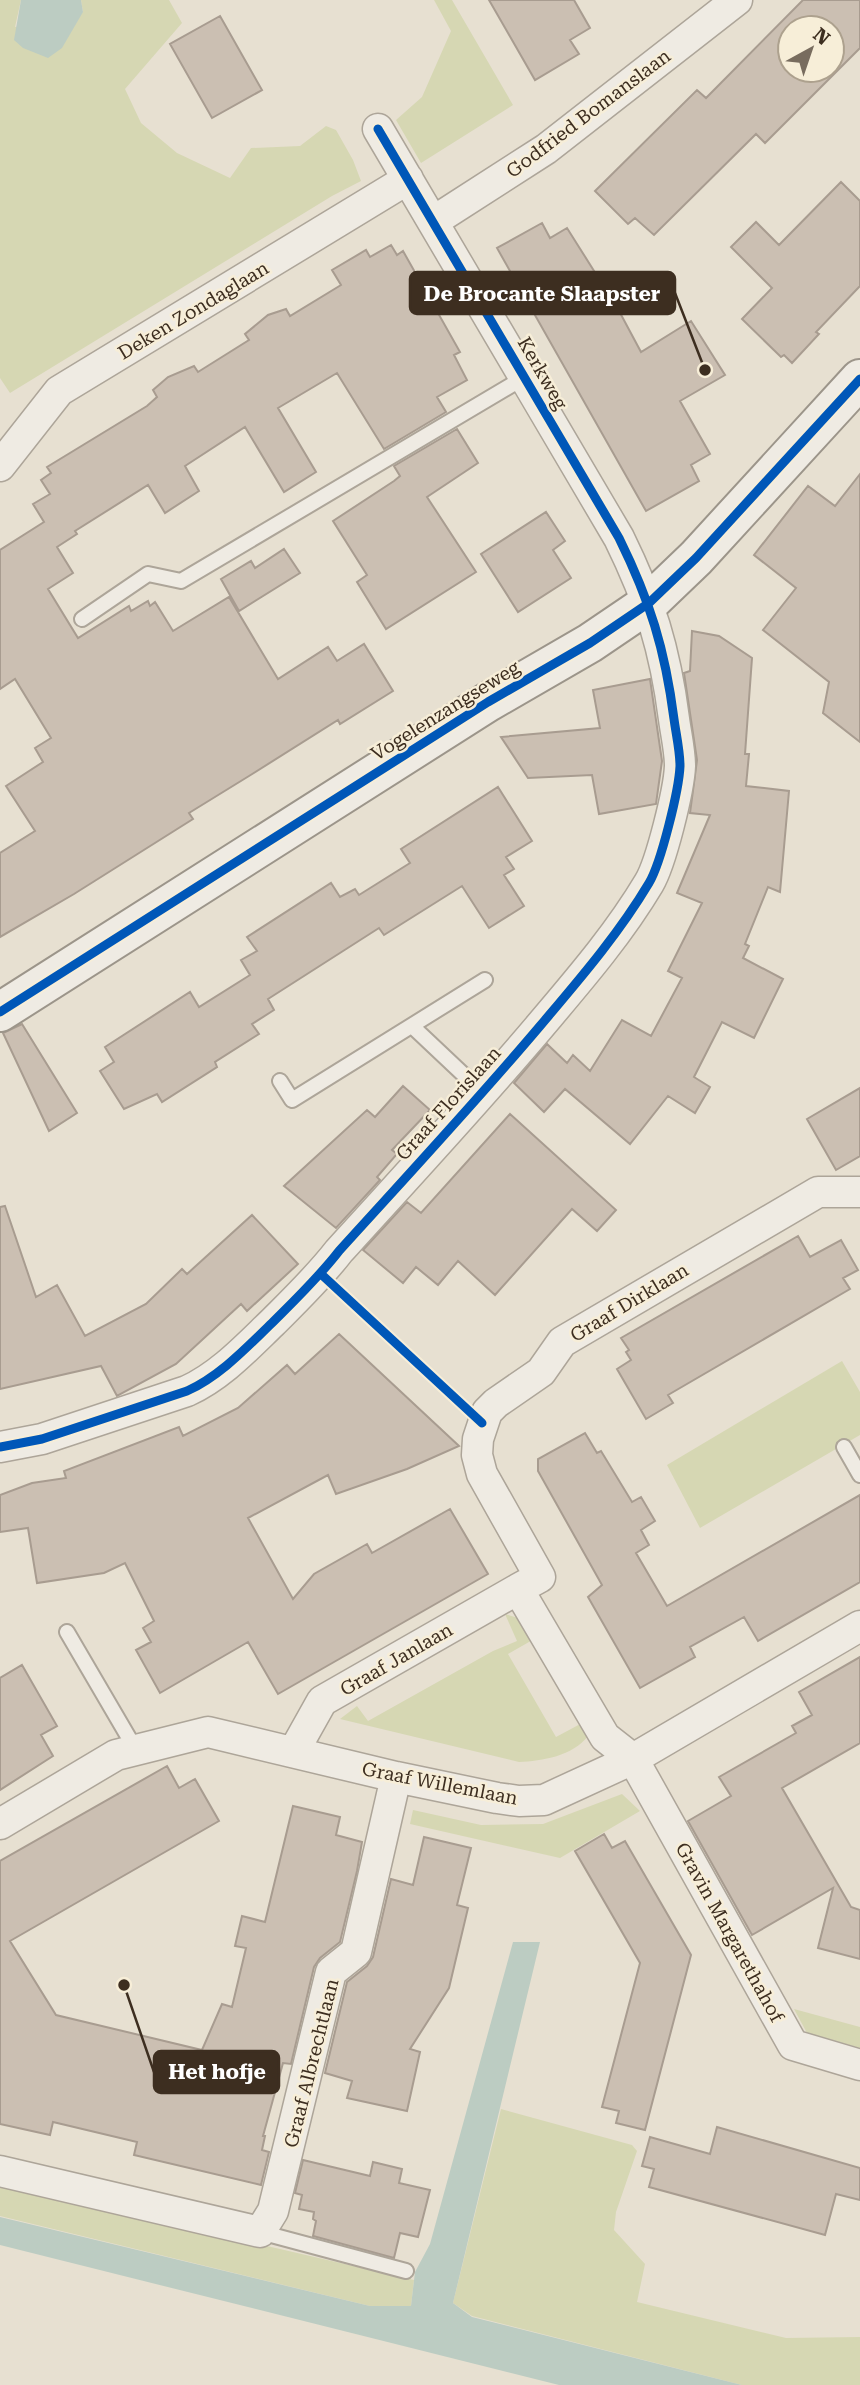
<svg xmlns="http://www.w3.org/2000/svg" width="860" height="2385" viewBox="0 0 860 2385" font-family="'Roboto Serif',serif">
<rect width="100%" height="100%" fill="#e7e0d1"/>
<path fill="#d6d7b3" d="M0 0H21L15 27 83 12 81 0H169L182 23 125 89 141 123 177 153 230 178 251 148 300 146 326 126 336 130 353 160 361 181 332 196 10 393 0 378Z
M434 0H452L513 105 421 163 396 120 422 97 451 31Z
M842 1361 860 1392V1435L700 1528 667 1465Z
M505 1614 525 1620 536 1638 508 1654 556 1737 584 1722 588 1736C573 1756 542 1761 519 1762L340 1719 357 1706 368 1721 493 1651 517 1641Z
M622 1794 640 1811 560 1858 410 1824 413 1810 481 1825 543 1824Z
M794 2009 860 2027V2048L807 2033Z
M501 2109 632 2145 637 2151 616 2212 614 2230 645 2264 637 2302 786 2338 860 2337V2385H742L472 2316 453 2303Z
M0 2184 414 2280 411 2306H370L0 2216Z"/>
<path fill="#bcccc2" d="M21 0H81L83 12 62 48 48 58 23 48 14 40Z
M513 1942H540L453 2303 472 2317 742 2385H559L0 2245V2217L370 2306H411L415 2272 430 2244Z"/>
<path fill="#cbbfb2" stroke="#a89c90" stroke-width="2" fill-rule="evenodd" d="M489 0H574L590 28 570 40 579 54 535 80Z
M803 0H860V48L765 143 756 134 654 235 635 218 628 224 595 191 697 90 706 98ZM790 28H832V70H790Z
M220 16 262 90 212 118 170 44Z
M841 182 860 201V286L816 332 819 334 792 363 784 355 781 357 742 319 772 288 731 247 756 222 779 245Z
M542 223 550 238 567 228 618 309 641 352 691 321 725 375 680 401 710 454 691 465 699 481 646 511 497 248Z
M391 245 397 255 403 251 460 352 454 355 467 380 437 397 446 412 384 449 337 373 278 408 316 472 284 492 245 427 185 466 199 491 165 513 148 485 75 531 77 534 57 547 73 573 48 589 78 638 129 606 131 611 148 601 150 606 155 602 173 631 229 597 278 679 328 647 337 661 364 644 393 691 340 724 338 720 249 776 189 813 193 819 74 894 0 937V853L35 831 6 786 43 762 35 748 51 738 15 679 0 689V550L44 522 33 504 50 494 41 480 51 473 47 467 147 406 157 397 153 390 168 377 194 366 198 372 249 340 245 334 268 315 286 309 290 316 341 285 332 270 366 250 370 257Z
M457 429 478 463 427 497 476 572 386 629 357 582 367 575 333 521 394 481 400 476 394 466Z
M860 474V742L823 713 829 682 763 630 796 588 754 555 808 486 835 506Z
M546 512 565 541 553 550 571 578 518 612 481 554Z
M284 549 300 573 239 611 221 579 251 561 255 568Z
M692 631 719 636 752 658 745 754H749L746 786 789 791 780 892 768 887 745 944 749 946 743 958 783 979 754 1038 722 1022 694 1077 710 1087 695 1113 668 1096 630 1144 565 1089 544 1112 514 1083 547 1044 567 1063 573 1055 590 1071 622 1020 651 1036 682 978 668 971 702 903 677 893 710 815 690 813 697 760 684 673 690 671Z
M650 679 662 761 656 804 599 814 592 775 528 778 501 737 600 728 593 690Z
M498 787 532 841 506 857 514 869 504 875 524 906 489 928 462 886 384 935 379 928 268 999 274 1010 252 1024 259 1034 215 1062 217 1067 162 1102 157 1094 124 1109 100 1071 114 1062 105 1047 190 992 199 1007 250 975 241 960 257 951 247 937 331 883 340 897 355 889 359 895 410 863 401 849Z
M22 1024 77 1113 49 1131 3 1033Z
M403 1086 430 1110 392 1150 397 1154 377 1177 380 1180 336 1228 284 1186 367 1110 375 1117Z
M860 1088V1156L836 1170 807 1119Z
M510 1114 616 1210 597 1231 572 1209 495 1295 458 1261 438 1285 416 1267 403 1283 363 1250 407 1202 421 1213Z
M5 1206 36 1297 57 1285 85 1336 146 1304 182 1269 187 1274 252 1215 298 1264 247 1311 241 1304 176 1364 117 1396 101 1366 0 1389V1207Z
M798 1236 810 1257 841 1240 858 1270 843 1278 850 1289 668 1395 673 1403 646 1419 617 1369 631 1360 626 1352 629 1350 621 1338Z
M339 1334 459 1446 407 1469 336 1494 328 1475 248 1518 293 1599 314 1574 367 1544 372 1553 450 1509 488 1574 278 1694 248 1642 160 1693 136 1650 151 1642 143 1628 154 1621 125 1563 104 1573 37 1583 28 1528 0 1532V1495L32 1483 66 1478 64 1471 179 1427 183 1436 238 1408 287 1365 295 1374Z
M585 1433 597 1453 601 1451 632 1502 641 1497 655 1521 641 1530 649 1545 636 1553 667 1606 860 1495V1582L758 1641 744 1617 690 1647 695 1657 640 1688 588 1597 602 1585 538 1471V1459Z
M860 1657V1743L782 1788 851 1907 860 1910V1959L818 1948 833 1888 752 1935 688 1821 731 1796 719 1777 796 1733 792 1726 812 1715 799 1692Z
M22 1665 57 1726 41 1735 53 1756 0 1790V1678Z
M167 1766 179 1788 195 1779 219 1821 10 1941 56 2015 202 2050 222 2004 232 2007 246 1948 235 1946 242 1916 265 1922 293 1806 340 1817 336 1835 362 1842 357 1871 340 1942 320 1958 314 1967 291 2064 283 2063 263 2136H265L262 2150 269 2152 261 2185 134 2155 137 2142 53 2122 50 2135 0 2124V1861Z
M604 1834 612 1848 625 1841 691 1955 645 2130 616 2123 619 2111 602 2107 640 1963 575 1851Z
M424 1837 471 1848 457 1905 468 1908 449 1988 410 2049 420 2052 407 2111 347 2098 352 2081 325 2073 347 1982 367 1966 373 1957 391 1879 413 1885Z
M717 2127 860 2168V2200L836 2194 825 2235 649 2187 654 2169 642 2166 650 2137 710 2154Z
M303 2160 370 2176 373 2162 402 2169 399 2183 430 2190 418 2237 400 2233 394 2258 313 2236 316 2221 313 2219 314 2212 299 2209 302 2195 295 2193Z"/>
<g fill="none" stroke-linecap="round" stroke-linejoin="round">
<defs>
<path id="lane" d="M82 619 148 574 181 581 525 377
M412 1026 483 1093
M280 1081 292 1100 485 980
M844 1447 860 1475
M67 1632 136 1750
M260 2232 406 2271"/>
<path id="street" d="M434 221 546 149 737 0
M0 466 59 391 408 179
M860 1192H818L562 1342 541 1372 496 1403 487 1412 478 1439 477 1455 482 1474 540 1577 518 1589 605 1737 633 1759 793 2045 860 2065
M0 1447 42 1439 187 1391C220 1376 246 1348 272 1323 296 1299 319 1277 339 1251 407 1176 475 1103 540 1026 578 981 618 935 649 883 661 863 679 790 680 766 680 751 676 734 674 719 665 649 650 601 619 538L378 129
M294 1751 322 1701 518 1589
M0 1824 116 1755 208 1732 396 1777 497 1798 519 1801 544 1800 633 1759 860 1626
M0 2171 260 2232 273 2211 331 1972 356 1952 396 1777"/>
<path id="secondary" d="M0 1012 488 702 590 643 649 603 696 558 860 379"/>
</defs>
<use href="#lane" stroke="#ada599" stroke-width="18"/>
<use href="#street" stroke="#ada599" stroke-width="33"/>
<use href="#secondary" stroke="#9c958a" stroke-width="42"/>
<use href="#lane" stroke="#efebe3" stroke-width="14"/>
<use href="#street" stroke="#efebe3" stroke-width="30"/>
<use href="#secondary" stroke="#efebe3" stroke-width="38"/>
<defs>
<path id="cycleway" d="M0 1012 488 702 590 643 649 603 696 558 860 379
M321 1274 482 1423
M0 1447 42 1439 187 1391C220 1376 246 1348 272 1323 296 1299 319 1277 339 1251 407 1176 475 1103 540 1026 578 981 618 935 649 883 661 863 679 790 680 766 680 751 676 734 674 719 665 649 650 601 619 538L378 129"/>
</defs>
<use href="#cycleway" stroke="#f7eed8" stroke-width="13"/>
<use href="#cycleway" stroke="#0057b8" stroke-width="9"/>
</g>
<g text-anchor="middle" stroke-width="5" stroke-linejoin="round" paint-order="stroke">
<g font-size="19" fill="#3d2e20" stroke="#f7eed8">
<text transform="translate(588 113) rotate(-37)" y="7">Godfried Bomanslaan</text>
<text transform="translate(193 310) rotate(-31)" y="7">Deken Zondaglaan</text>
<text transform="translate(543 373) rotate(60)" y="7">Kerkweg</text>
<text transform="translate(445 710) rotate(-32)" y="7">Vogelenzangseweg</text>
<text transform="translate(448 1103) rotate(-48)" y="7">Graaf Florislaan</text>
<text transform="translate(629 1302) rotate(-31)" y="7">Graaf Dirklaan</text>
<text transform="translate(396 1659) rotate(-30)" y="7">Graaf Janlaan</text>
<text transform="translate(440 1783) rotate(11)" y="7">Graaf Willemlaan</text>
<text transform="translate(730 1932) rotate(61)" y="7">Gravin Margarethahof</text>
<text transform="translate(311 2063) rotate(-76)" y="7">Graaf Albrechtlaan</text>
</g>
</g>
<path fill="none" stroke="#3d2e20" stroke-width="2.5" d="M705 370L675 293M124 1985L154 2072"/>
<g fill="#3d2e20" stroke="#f7eed8" stroke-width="2.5">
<circle cx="705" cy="370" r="7"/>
<circle cx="124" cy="1985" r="7"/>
</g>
<g fill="#3d2e20" stroke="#3d2e20" stroke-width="2.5">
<rect x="410" y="272" width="265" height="42" rx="7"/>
<rect x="154" y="2051" width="125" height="42" rx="7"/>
</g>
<g font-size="21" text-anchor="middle" font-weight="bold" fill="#fff">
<text x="542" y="301">De Brocante Slaapster</text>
<text x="217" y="2079">Het hofje</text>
</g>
<g transform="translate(811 49) rotate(40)"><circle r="33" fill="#f7eed8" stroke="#ada18e" stroke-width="2"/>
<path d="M0-5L12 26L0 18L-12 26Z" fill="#786c5e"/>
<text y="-10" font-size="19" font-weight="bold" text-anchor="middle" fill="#3d2e20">N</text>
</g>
</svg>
